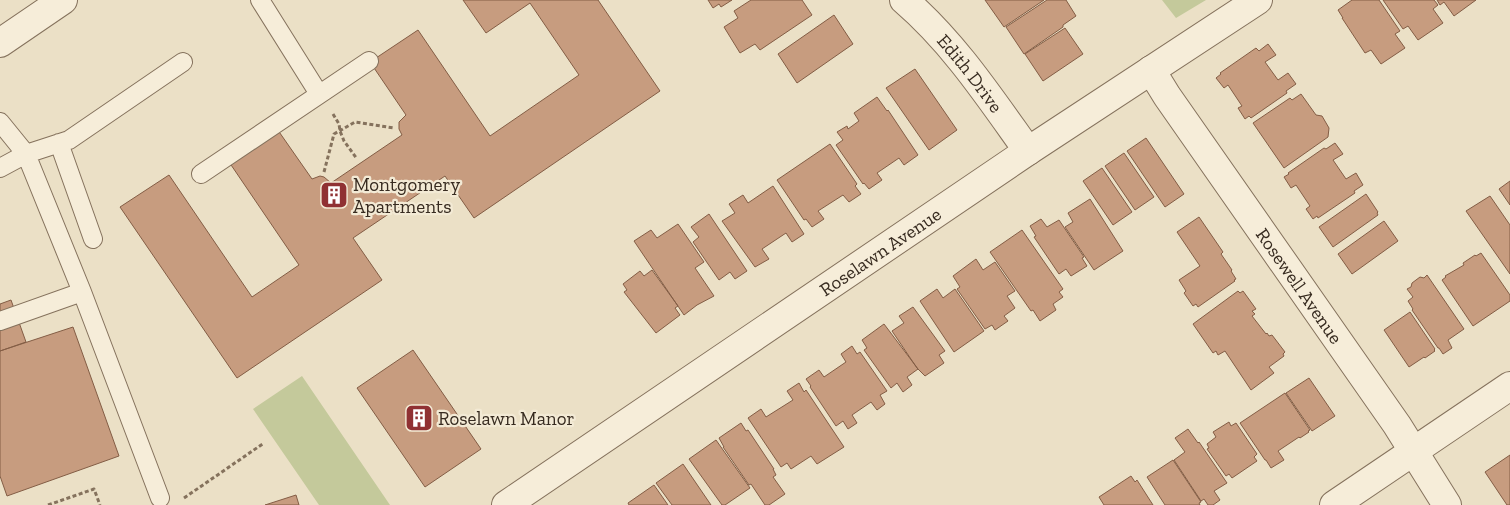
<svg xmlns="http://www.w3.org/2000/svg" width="1510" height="505" viewBox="0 0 1510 505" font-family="'Zilla Slab',serif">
<rect width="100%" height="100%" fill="#ebe0c6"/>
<path fill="#c4c99b" d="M1162 0H1206L1176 18Z
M302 376 390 505H319L253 409Z"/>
<path fill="#c79c7f" stroke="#835d45" d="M463 0H598L660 91 474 218 445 176 353 238 382 280 237 378 120 207 169 175 252 297 299 265 227 159 275 126 312 179 320 176 324 177 331 183 402 135 399 129V122L406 115 370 62 418 30 490 136 579 75 530 3 486 33Z
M708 0H732L721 7 719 4 713 8Z
M751 0H802L812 15 760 50 755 44 740 53 724 27 738 18 734 11Z
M985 0H1044L1004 27Z
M1047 0H1066L1076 16 1063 25V27L1024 54 1006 27Z
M1352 0H1379L1400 31 1395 34 1405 48 1381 64 1371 50 1365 53 1342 18H1343L1338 10Z
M1383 0H1434L1438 5 1433 9 1443 23 1418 40 1408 26 1403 29Z
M1437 0H1476L1454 16 1444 2 1440 5Z
M834 15 853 44 797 83 778 54Z
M1065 28 1083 54 1043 81 1025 54Z
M1268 44 1276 55 1265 62 1278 80 1288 73 1296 84 1286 91 1287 93 1251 118 1249 116 1245 119 1238 108 1242 106 1228 85 1224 88 1216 78 1221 74 1220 73 1256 48 1259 51Z
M915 69 957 130 929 150 886 88Z
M1301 94 1316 115 1322 116 1329 128 1328 137 1284 168 1253 123 1290 98 1292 100Z
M877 97 887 111 888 110 918 155 904 165 899 158 877 173 882 180 869 189 864 183 863 184 836 145 843 140 837 132 847 126 848 129 859 121 854 113Z
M1146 138 1184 194 1165 207 1127 151Z
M1335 143 1343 154 1333 160 1346 179 1356 173 1363 185 1354 191 1355 193 1318 218 1317 216 1313 219 1306 209 1310 206 1296 185 1291 188 1284 177 1289 174 1288 173 1324 148 1326 149Z
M830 144 857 184 855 186 861 194 849 202 843 195 818 211 824 219 812 227 806 219 804 220 777 180Z
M1124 153 1154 197 1135 210 1105 166Z
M1102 168 1132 212 1113 225 1083 181Z
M1510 181V205L1499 189Z
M773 186 804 234 792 242 786 233 762 249 769 259 755 267 722 221 735 213 729 204 743 195 748 203Z
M1366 194 1378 212 1377 213 1378 215 1333 247 1319 227Z
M1490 196 1510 225V274L1466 211Z
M1090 199 1123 251 1094 270 1065 227 1073 222 1068 213Z
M709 214 747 271 735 279 730 272 719 280 693 242 699 237 691 227Z
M1199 217 1223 252 1221 254 1232 270 1231 271 1236 279 1234 280 1235 281 1198 307 1196 304 1193 306 1184 293 1186 291 1179 280 1200 266 1177 232Z
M1041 219 1047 227 1059 220 1084 257 1082 258 1087 266 1071 276 1066 269 1059 274 1034 237 1036 236 1030 226Z
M1384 221 1398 241 1352 274 1338 254Z
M678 224 704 262 695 268 714 296 697 305 684 315 634 241 651 230 657 238Z
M1022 230 1063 289 1059 292 1063 297 1053 304 1056 310 1040 321 1033 310 1031 311 990 252Z
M1481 253 1510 295V301L1473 326 1442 280 1446 277 1445 276 1464 265 1463 263 1475 255 1476 256Z
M976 259 983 270 995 262 1015 291 1007 296 1015 308 1004 316 1008 321 995 330 992 325 985 329 957 289 960 287 953 276Z
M652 270 678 306 675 308 680 315 656 333 624 292 627 290 623 284 640 271 644 276Z
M1427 275 1464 329 1448 340 1452 348 1443 354 1439 348H1438L1412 310 1413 309 1408 301 1413 297 1407 289 1411 287 1412 283 1420 277 1424 278Z
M937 289 943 298 955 289 984 331 954 352 920 301Z
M1238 291 1240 293 1243 291 1256 309 1252 311 1255 314 1252 316 1266 334 1267 333 1269 336 1272 335 1285 352 1283 354 1284 356 1269 367 1274 373 1251 390 1225 351 1218 355 1216 351 1213 353 1193 324Z
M11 300 26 342 0 351V304Z
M913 307 945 351 939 355 944 363 925 376 917 368 892 331 904 323 899 316Z
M1410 312 1435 349 1434 350 1435 351 1425 358 1424 357 1409 367 1384 330Z
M884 324 918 369 907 377 912 385 903 392 897 383 891 388 864 350 867 348 862 340Z
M73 327 119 456 7 496 0 476V351Z
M852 346 857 354 860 352 887 391 880 395 885 404 877 410 871 402 852 415 857 423 848 429 843 421 836 426 810 387 811 386 806 379 819 370 824 377 846 362 841 354Z
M413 350 481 449 425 487 357 388Z
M1309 378 1335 416 1312 431 1286 393Z
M799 383 804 392 806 390 844 447 817 464 811 456 791 469 787 463 781 467 748 418 761 409 766 417 793 400 787 391Z
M1285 393 1310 430 1308 431 1309 432 1300 438 1299 437 1278 451 1284 460 1271 468 1266 460H1265L1240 423Z
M1229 422 1231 426 1236 423 1257 454 1254 457 1257 461 1232 478 1229 474 1226 476 1207 449 1209 448 1207 444 1216 437 1213 432Z
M741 423 746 431 748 430 774 469H773L776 475 773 477 785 494 769 505H765L751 484 749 485 723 447H724L719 438Z
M1188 429 1198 443 1199 442 1227 483 1214 491 1220 500 1213 505H1208L1204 499 1201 501 1174 460 1185 452 1175 438Z
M716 440 750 488 725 505H722L689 459Z
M1510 455V505H1507L1485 472Z
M1173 460 1201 502 1199 503 1200 505H1165L1147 477Z
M683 464 711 505H672L656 483Z
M1131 476 1135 482 1137 480 1153 505H1104L1099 497Z
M654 485 668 505H629L628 503Z
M296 495 299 505H265Z"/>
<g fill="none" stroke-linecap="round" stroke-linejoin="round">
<defs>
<path id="service" d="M260 0 319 94
M0 122 26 154 82 292 0 321
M59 143 93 239
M0 168 26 154 69 140 183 62
M201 174 369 61
M82 292 160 498"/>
<g id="minor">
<path id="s1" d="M904 0C954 43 990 98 1028 151"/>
<path d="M0 43 63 0"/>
<path id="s2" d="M1151 70 1167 96 1397 425 1447 505"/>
<path id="s3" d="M506 505 1028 151 1258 0"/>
<path d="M1334 505 1510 386"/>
</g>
</defs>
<use href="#service" stroke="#85725d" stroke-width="20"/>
<use href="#minor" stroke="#85725d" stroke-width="30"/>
<path stroke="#85725d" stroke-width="3" stroke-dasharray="4 2.5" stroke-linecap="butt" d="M333 114 339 124 340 131 344 141 357 159
M324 172 334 134 355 122 394 128
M184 498 264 443
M48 505 94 489 100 505"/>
<use href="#service" stroke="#f6edd9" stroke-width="18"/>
<use href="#minor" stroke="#f6edd9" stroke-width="28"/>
</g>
<defs>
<symbol id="building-square" viewBox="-11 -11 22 22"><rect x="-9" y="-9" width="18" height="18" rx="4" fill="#903133" stroke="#f3ead5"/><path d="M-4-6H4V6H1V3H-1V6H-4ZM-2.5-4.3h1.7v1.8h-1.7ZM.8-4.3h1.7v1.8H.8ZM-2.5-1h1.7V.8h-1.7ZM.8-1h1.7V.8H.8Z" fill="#fff"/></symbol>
</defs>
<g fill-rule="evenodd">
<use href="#building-square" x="318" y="179" width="32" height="32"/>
<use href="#building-square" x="403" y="402" width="32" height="32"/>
</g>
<g text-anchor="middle" stroke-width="4.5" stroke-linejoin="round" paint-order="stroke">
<g font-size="19" fill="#372b20" stroke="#f3ead5">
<text dy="7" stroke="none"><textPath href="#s1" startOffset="99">Edith Drive</textPath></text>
<text dy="7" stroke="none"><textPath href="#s3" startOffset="452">Roselawn Avenue</textPath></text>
<text dy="7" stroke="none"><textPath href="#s2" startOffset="262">Rosewell Avenue</textPath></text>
</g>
<g font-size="19" fill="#372b20" stroke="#f3ead5" text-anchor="start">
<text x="353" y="191">Montgomery<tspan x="353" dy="22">Apartments</tspan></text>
<text x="438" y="425">Roselawn Manor</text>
</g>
</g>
</svg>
